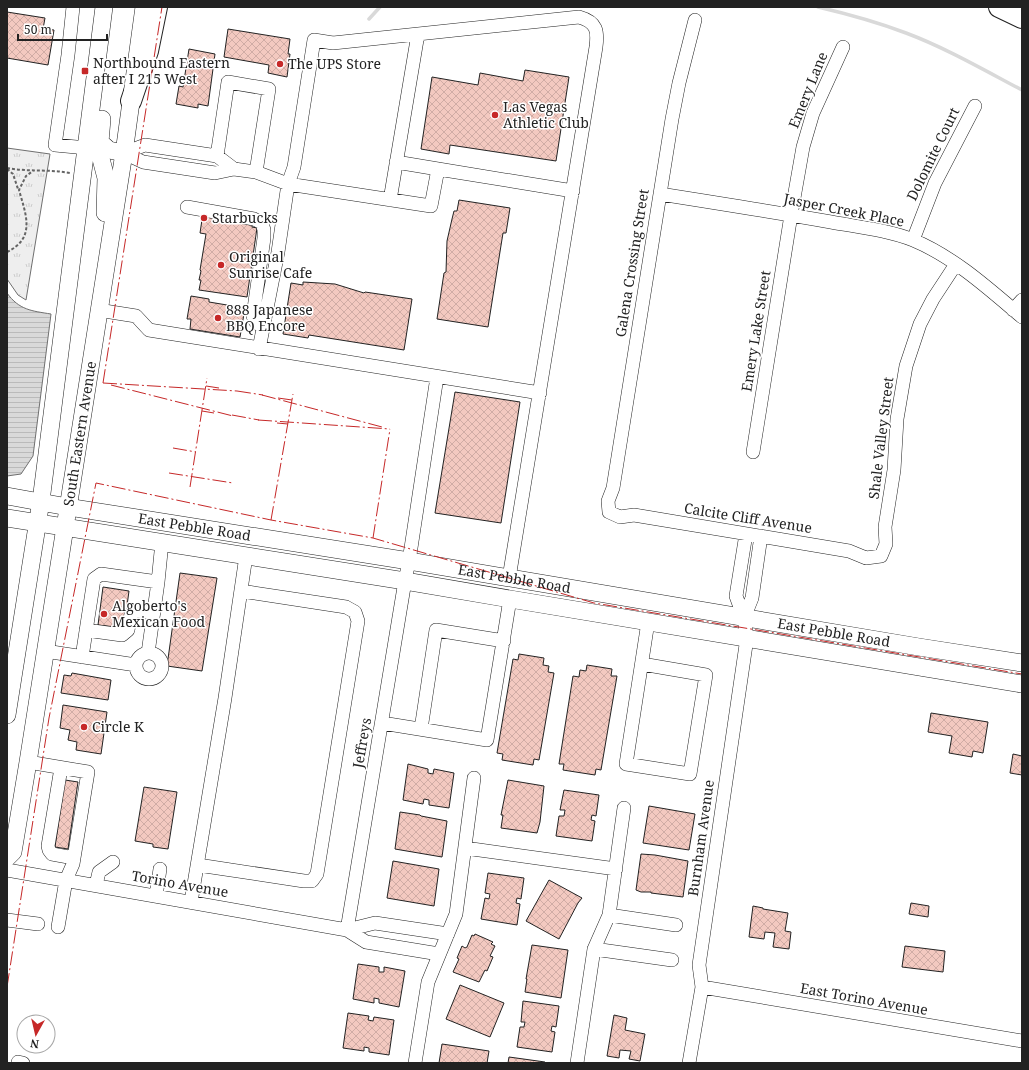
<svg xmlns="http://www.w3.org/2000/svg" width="1029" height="1070" viewBox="0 0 1029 1070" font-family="'Noto Serif',serif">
<defs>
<pattern id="grass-tufts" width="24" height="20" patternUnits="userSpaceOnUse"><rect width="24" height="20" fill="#eee"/><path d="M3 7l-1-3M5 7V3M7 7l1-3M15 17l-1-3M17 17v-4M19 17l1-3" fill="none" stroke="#ccc"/></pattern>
<pattern id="water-rules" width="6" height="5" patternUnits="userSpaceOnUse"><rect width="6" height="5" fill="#d9d9d9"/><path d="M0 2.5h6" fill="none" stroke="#bababa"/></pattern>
<pattern id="building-cross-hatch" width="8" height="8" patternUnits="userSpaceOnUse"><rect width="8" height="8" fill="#f3c9c0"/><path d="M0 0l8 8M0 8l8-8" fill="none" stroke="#d0aca5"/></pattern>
</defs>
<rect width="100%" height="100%" fill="#fff"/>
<path fill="url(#grass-tufts)" stroke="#6f6f6f" d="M7 148 50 154 26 300 18 295 7 279Z"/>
<path fill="url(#water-rules)" stroke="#6f6f6f" d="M7 293C19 310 32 311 51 314L33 456 21 474 7 476Z"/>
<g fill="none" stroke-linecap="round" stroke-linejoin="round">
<path stroke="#d9d9d9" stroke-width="3.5" d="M818 7C848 14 877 22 906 33 946 48 984 70 1022 90
M369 19 380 7"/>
</g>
<path fill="url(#building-cross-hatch)" stroke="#222" d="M7 12 45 18 43 29 54 30 48 65 7 58Z
M228 29 290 39 288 54H290L287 77 268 73 269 65 224 57Z
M189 49 215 54 208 106 198 104V108L176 104 179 86 183 87Z
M525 70 569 77 556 161 450 145 449 154 421 149 432 77 478 85 480 73 523 81Z
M459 200 510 208 506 233H503L488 327 437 319 444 273 446 272 447 241 452 219 454 211H457Z
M203 213 252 224V227L257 228 247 297 199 290 201 280H199L201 271 200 270 206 234 200 233Z
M303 282 335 284 364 293 365 292 412 299 404 350 309 335 308 338 283 334 291 283 303 285Z
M191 296 209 299V302L245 308 240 337 190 329 191 319H187Z
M455 392 520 402 501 523 435 513Z
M180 573 217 578 202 671 167 666Z
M103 587 129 591 124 628 98 625Z
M519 654 544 658 543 665 549 666 548 672 554 673 539 760 534 759 533 765 502 760 503 754 497 753 513 659 518 660Z
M587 665 612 669 611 676H617L601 770 596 769 595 775 563 770 564 764H559L573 676 579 677 580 670 586 671Z
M72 673 111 680 108 700 61 693 64 675 71 676Z
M63 705 107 712 101 754 76 750 77 742 68 740 70 730 60 728Z
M931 713 988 722 983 753 973 751 972 757 949 753 952 736 928 732Z
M1013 754 1022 756V775L1010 773Z
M408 764 428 769V773L433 774 434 769 454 773 449 808 429 805V800L424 799 423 804 403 800Z
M65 780 78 782 68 849 55 847Z
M508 780 544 786 540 822 537 833 501 828 503 815H501Z
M144 787 177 792 168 849 153 847V844L135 841Z
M564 790 599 795 596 816 592 815 591 820 595 821 592 841 556 836 559 816H564L565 810H560Z
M649 806 695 814 689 850 643 843Z
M400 812 420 815 421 816 447 821 442 857 395 849Z
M641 854 655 855 688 861 683 897 651 893V892H641L636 890Z
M393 861 439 869 434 906 387 898Z
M488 873 524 878 521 899 517 898 516 903 520 904 517 925 481 919 485 898 489 899 490 894 485 893Z
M549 880 582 898 578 903 559 939 526 921Z
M911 903 929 906 928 917 909 914Z
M753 906 763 908V909L788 913 785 931 791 932 789 949 773 947 775 933 765 932 764 939 749 937Z
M475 934 493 942 491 944 495 946 490 956 493 957 487 971 485 970 479 982 453 972 459 959 457 958 462 946 465 948 467 947 472 935 474 936Z
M532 945 568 950 561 998 525 992 527 979H526Z
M905 946 945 951 943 972 902 967Z
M358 964 379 967V972H384V967L405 971 399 1007 379 1003V999L374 998V1003L353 999Z
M460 985 504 1003 490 1037 446 1019Z
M523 1001 559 1006 556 1027 552 1026 551 1031 555 1032 552 1052 517 1047 520 1027H524L525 1022H521Z
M348 1013 369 1016 368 1020 373 1021 374 1017 394 1020 389 1055 369 1052V1048L364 1047V1051L343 1048Z
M614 1015 627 1018 625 1030 645 1034 640 1061 629 1059 631 1051 620 1050 619 1058 607 1056Z
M442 1044 489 1051 487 1063H439Z
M509 1057 545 1062 546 1063H508Z"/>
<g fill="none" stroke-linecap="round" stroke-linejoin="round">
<defs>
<path id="minor" d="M73 7 68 55 55 145 87 148
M695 20 679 83 672 119 613 488 608 501 609 512 620 517 634 515 849 551 866 558 881 556 886 544 885 527 894 470 897 419 906 366 920 324 933 299 956 264
M124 153 143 162 215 173 234 169 256 172 288 184 431 206 438 169 573 191
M124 153 145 145 217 156 234 169
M217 156 228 82 269 89 256 172
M396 162 438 169
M660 194C717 203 774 212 831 222 858 227 888 230 913 240 954 257 989 289 1022 317
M390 200 418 34
M187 207 254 219 262 223 264 230V238L253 316 255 321 263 328
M913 240 935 183 975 106
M98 310 136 316 149 330 540 393
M1013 310 1022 300
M259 349 278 252 288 184 294 167 314 40 333 43 579 17C597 22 598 31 596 47L509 578
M753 452 791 215 803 147 813 113 843 47
M744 618 752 598 761 536
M86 630 122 635 128 630 131 614 133 612 137 611 154 613
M45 651 136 665
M136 666a13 13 0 1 1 26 0a13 13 0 1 1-26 0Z
M148 653 158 582 162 542
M82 657 94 579 101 574 158 582
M642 664 706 675 690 774 626 764 648 622
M382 723 487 740 510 599
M421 729 436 630 504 641
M28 762 88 772 73 864 66 880 58 927
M61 768 48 846 49 850 52 854 74 858
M465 848 616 869
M198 865 304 881H312L317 874 358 621 355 612 346 607 241 591
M7 870 347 930 366 942 439 954
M96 885 99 872 113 862
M156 896 160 869
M191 902 225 698 246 556
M609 915 676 925
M7 920 38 924
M347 930 405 581 409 561 437 377
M347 930 375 923 448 934
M594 949 672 960
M702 987 1022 1041
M18 1062 23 1063
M415 1063 428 982 456 914 474 778
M577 1063 594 949 609 915 624 808
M689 1063 702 987 699 965 747 638 744 618 736 596 746 534"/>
<g id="major">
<path d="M102 119 100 142 109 150 124 153"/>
<path d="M87 148 100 155 106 178 105 213"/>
<path id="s1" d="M7 496 68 507 409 561 919 647 1022 663"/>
<path d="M7 518 405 581 510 599 1022 684"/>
<path d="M7 715 41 501 104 7"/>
<path id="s2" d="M7 858 13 852 28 762 124 153 144 7"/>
</g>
<path id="highway" d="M999 7 1022 18
M131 101 148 51 157 7"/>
</defs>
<use href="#minor" stroke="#222" stroke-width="14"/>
<use href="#major" stroke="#222" stroke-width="18"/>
<use href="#highway" stroke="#222" stroke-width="22"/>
<path stroke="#646464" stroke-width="2" stroke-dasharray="3 2" stroke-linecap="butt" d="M7 168C28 172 49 169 70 173
M7 169 13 174 18 189
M7 252C36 238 26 215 19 190L26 176 33 171"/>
<use href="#minor" stroke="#fff" stroke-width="13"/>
<use href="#major" stroke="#fff" stroke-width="17"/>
<use href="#highway" stroke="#fff" stroke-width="20"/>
<path stroke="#c62828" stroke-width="1" stroke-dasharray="14 3 2 3" stroke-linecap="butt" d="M103 383 162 7
M103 383 237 391
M111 385 233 416
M206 386 219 388
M237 391 263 395
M262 395 382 427
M278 398 292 400
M202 411 214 413
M232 415 259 420
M258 420 390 429
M277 423 288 424
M173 448 196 452
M169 473 233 483
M190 487 207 378
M271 520 293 394
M373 538 390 429
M7 987 49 718 96 483 271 520 373 538 594 603 1022 674"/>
</g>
<g fill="#c62828" stroke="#fff" stroke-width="1.5">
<circle cx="280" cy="64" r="4"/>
<rect x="81" y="67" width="8" height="8" rx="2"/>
<circle cx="495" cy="115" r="4"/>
<circle cx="204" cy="218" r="4"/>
<circle cx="221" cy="265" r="4"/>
<circle cx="218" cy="318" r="4"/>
<circle cx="104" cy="614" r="4"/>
<circle cx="84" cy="727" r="4"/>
</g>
<g text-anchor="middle" stroke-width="3" stroke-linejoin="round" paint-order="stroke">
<g font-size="14" fill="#222" stroke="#fff" text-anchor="start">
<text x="93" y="68">Northbound Eastern<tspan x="93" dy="16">after I 215 West</tspan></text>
<text x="288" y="69">The UPS Store</text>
<text x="503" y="112">Las Vegas<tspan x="503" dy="16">Athletic Club</tspan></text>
<text x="212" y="223">Starbucks</text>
<text x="229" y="262">Original<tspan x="229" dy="16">Sunrise Cafe</tspan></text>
<text x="226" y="315">888 Japanese<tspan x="226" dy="16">BBQ Encore</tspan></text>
<text x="112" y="611">Algoberto's<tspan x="112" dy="16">Mexican Food</tspan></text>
<text x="92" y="732">Circle K</text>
</g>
<g font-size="14" fill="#222" stroke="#fff">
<text transform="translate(808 90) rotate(-68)" y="5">Emery Lane</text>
<text transform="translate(933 154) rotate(-64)" y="5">Dolomite Court</text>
<text transform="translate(844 210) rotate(11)" y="5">Jasper Creek Place</text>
<text transform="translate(632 263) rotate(-81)" y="5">Galena Crossing Street</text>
<text transform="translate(756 331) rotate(-81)" y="5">Emery Lake Street</text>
<text dy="5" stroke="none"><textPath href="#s2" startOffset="432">South Eastern Avenue</textPath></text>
<text transform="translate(881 438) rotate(-83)" y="5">Shale Valley Street</text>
<text transform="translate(748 518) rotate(9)" y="5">Calcite Cliff Avenue</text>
<text dy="5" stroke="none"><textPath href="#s1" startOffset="190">East Pebble Road</textPath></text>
<text dy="5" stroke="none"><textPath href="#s1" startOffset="514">East Pebble Road</textPath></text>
<text dy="5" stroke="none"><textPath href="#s1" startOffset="838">East Pebble Road</textPath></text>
<text transform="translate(362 743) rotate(-80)" y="5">Jeffreys</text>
<text transform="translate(701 838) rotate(-82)" y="5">Burnham Avenue</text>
<text transform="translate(180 884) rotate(10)" y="5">Torino Avenue</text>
<text transform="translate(864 999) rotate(10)" y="5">East Torino Avenue</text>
</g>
</g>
<rect width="1029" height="1070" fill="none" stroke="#222222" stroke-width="16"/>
<g transform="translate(36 1034) rotate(188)"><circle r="19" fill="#ffffff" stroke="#a7a7a7"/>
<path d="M0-3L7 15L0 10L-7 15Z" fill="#c62828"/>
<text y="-6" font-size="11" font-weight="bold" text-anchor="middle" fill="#222222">N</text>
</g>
<path d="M18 34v6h89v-6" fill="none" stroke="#222222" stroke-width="2"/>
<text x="24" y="34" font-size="12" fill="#222222" stroke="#ffffff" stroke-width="3" paint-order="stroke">50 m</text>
</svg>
